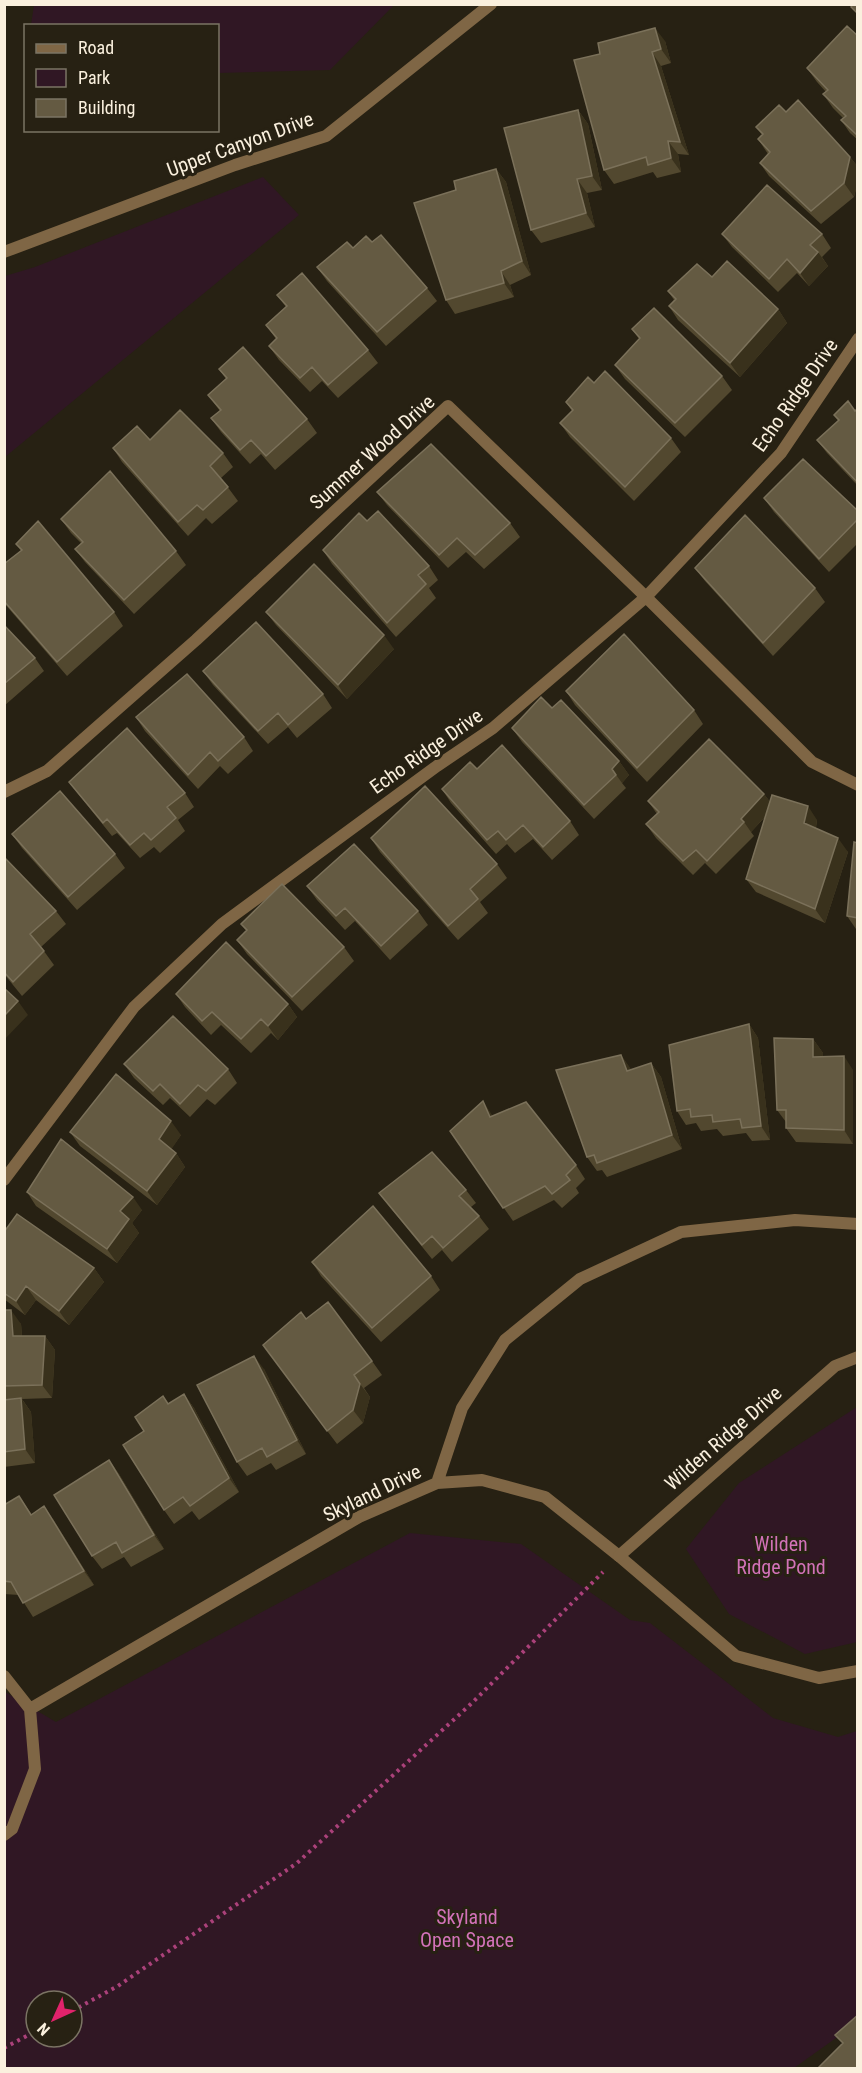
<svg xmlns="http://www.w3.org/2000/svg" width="862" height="2073" viewBox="0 0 862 2073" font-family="'Roboto Condensed',sans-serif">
<rect width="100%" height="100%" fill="#272113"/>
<path fill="#301724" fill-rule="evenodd" d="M34 5V4L394 5 330 70 218 73V26L31 25Z
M263 177 299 215 5 457V276L35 267Z
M857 1407V1642L805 1654 729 1614 686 1549 739 1483Z
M410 1533 521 1544 630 1620 650 1623 773 1718 838 1737 857 1731V2023L794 2068H5V1692L56 1722ZM36 2001H72V2037H36Z"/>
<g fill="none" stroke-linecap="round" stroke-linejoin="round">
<path stroke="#ab417a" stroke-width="4" stroke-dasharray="3 4.5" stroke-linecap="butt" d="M72 2011 118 1986 297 1863 472 1703 603 1572
M4 2048 36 2031"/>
<path stroke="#7f6645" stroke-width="12" d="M4 792 47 771 196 640 448 406 646 597 812 762 858 785
M4 1180 134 1007 222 924 437 766 493 728 646 597 781 453 858 339
M437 1483 462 1408 505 1340 580 1279 681 1232 795 1220 858 1224
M4 1676 30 1709 35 1769 12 1829 4 1835
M30 1709 359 1517 437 1483 482 1480 545 1497 619 1556 736 1656 819 1678 858 1671"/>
<path stroke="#7f6645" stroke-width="12" d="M4 252 235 165 326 136 491 4
M619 1556 835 1366 858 1357"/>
</g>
<path fill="#52482f" d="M858 36V140L850 133 841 120 843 118 833 108 823 94 826 92 817 82 807 68Z
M665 41 671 63 661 66 689 155 678 154 681 172 657 178 653 172 614 184 604 170 574 60Z
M578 110 588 124 602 190 587 193 595 227 541 243 531 230Z
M786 112 850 157 858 167V181L854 197 821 224 769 176 760 163 768 154 758 139 762 135 756 127Z
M496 169 506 182 531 275 510 285 514 297 455 314 446 300 456 190Z
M722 234H822L831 248 822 257 828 266 809 286 797 273 778 292 732 247Z
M372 242 427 288 437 301 386 346 327 281 317 267 353 248Z
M712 277 778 309 787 323 740 377 678 320 669 306 674 300 668 291Z
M277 295 368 350 378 363 338 398 322 381 310 392 279 360 269 346 276 339 266 325 286 307Z
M632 329 722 376 732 390 685 437 625 379 615 365 639 339Z
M219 369 307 419 317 433 275 470 261 454 250 464 221 432 211 418 220 411 208 395 226 379Z
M594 383 671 438 681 452 634 501 570 437 560 423 572 411 566 402Z
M858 408V486L827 453 817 440 838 421 834 415 855 411Z
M150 440 223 453 233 467 221 478 238 501 212 524 206 518 188 536 122 462 113 448Z
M377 492 510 523 520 537 484 569 466 552 448 568 387 505Z
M764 498 858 511V543L829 572 774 512Z
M61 519 176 551 186 565 134 614 85 562 75 549 81 543 71 533Z
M367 521 429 566 438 580 429 588 436 598 396 637 332 564 323 550Z
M16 544 114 612 123 626 67 676 4 603V564L21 551Z
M695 568 815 588 825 602 773 656 705 581Z
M266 612 394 649 347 699 276 625Z
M4 625 35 658 44 671 4 706Z
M203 671 323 694 332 708 297 738 288 727 268 744 213 685Z
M566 691 694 710 703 724 647 782 575 705Z
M552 708 619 761 629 775 622 783 626 788 594 819 522 742 512 728Z
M136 717 244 737 253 751 228 774 220 766 198 789 145 731Z
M477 769 570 821 579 835 552 860 533 839 515 853 507 844 496 854 451 803 442 789Z
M69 782 185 793 194 807 178 820 185 831 160 853 154 847 140 858 117 833 112 836 79 795Z
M764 794 770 802 817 820 816 828 848 852 825 923 756 892 746 879 765 817 751 832 754 836 716 874 705 863 693 875 656 838 646 824 657 814 648 801Z
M12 834 115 854 125 868 77 910 22 848Z
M371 838 497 864 507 878 480 902 488 913 458 940 380 852Z
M858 843V929H856L847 916Z
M4 857 56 911 66 924 41 947 54 965 22 996 4 974Z
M307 886 418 911 428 925 390 960 355 921 345 930 317 900Z
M241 924 344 947 354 961 302 1011 247 954 237 940 246 931Z
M176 994 288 1004 297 1017 278 1040 271 1033 251 1053 221 1025 211 1035 185 1007Z
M749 1024 758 1038 770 1140 752 1141 746 1133 723 1136 717 1129 701 1131 696 1123 686 1125 677 1111Z
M813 1039 823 1053V1057L853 1070V1144L796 1142 786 1128V1122L777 1110Z
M621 1055 631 1070 651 1063 661 1077 682 1149 607 1177 602 1170 597 1171 587 1157Z
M124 1064 228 1069 237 1083 215 1105 207 1099 190 1117 170 1098 163 1105 134 1078Z
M493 1116 576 1165 585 1179 576 1188 579 1193 562 1208 554 1200 513 1221 450 1131Z
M70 1132 181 1135 171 1149 176 1153 185 1167 157 1205 80 1146Z
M466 1190 476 1203 471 1207 479 1216 489 1229 452 1262 442 1250 432 1259 389 1206 379 1193Z
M27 1192 142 1210 132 1223 139 1233 117 1263 36 1206Z
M4 1232 94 1268 104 1282 69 1325 36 1300 25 1315 4 1299Z
M312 1262 431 1276 440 1290 381 1342 321 1276Z
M4 1310 21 1324 22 1336H45L55 1350 52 1398 22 1399 31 1412 35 1463 4 1467Z
M306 1319 372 1361 382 1375 364 1388 370 1397 363 1423 337 1444 263 1345Z
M264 1369 306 1454 276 1470 271 1463 247 1476 237 1462Z
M184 1394 194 1408 239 1492 199 1520 192 1511 174 1524 164 1510 144 1431 163 1396 169 1404Z
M109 1460 119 1474 164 1549 131 1567 124 1557 102 1569 92 1556Z
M19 1496 32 1515 53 1519 94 1585 33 1617 19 1595 4 1594V1505Z"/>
<path fill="#39311c" d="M655 28 665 41 671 63 661 49Z
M652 52 661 66 689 155 680 142Z
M578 110 588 124 602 190 592 176Z
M668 141 678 154 681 172 671 158Z
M850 157 858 167V181L854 197 844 183Z
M496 169 506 182 531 275 522 261Z
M577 179 587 193 595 227 586 213Z
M818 252 828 266 809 286 800 273Z
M501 271 510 285 514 297 504 283Z
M778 309 787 323 740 377 730 363Z
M384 635 394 649 347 699 338 685Z
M619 761 629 775 622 783 612 769Z
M764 794 774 807 751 832 744 822 741 819Z
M808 806 817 820 814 837 804 823Z
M838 838 848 852 825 923 815 909Z
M18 1001 28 1015 4 1040V1016Z
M288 1004 297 1017 278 1040 268 1026Z
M749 1024 758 1038 770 1140 761 1126Z
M813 1039 823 1053V1071L813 1057Z
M621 1055 631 1069 637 1085 627 1071Z
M844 1056 853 1070V1144L844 1130Z
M651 1063 661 1077 682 1149 672 1135Z
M483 1101 492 1115 500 1130 490 1117Z
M171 1121 181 1135 169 1153 159 1139Z
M176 1153 185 1167 157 1205 147 1191Z
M133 1197 142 1210 132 1223 139 1233 117 1263 107 1249 120 1211Z
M94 1268 104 1282 69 1325 59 1311Z
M26 1286 36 1300 25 1315 16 1301Z
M11 1310 21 1324 23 1350 13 1336Z
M45 1336 55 1350 52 1398 42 1385Z
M254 1356 264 1369 306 1454 297 1440Z
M360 1384 370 1397 363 1423 353 1410Z
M184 1394 194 1408 239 1492 229 1478Z
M21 1398 31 1412 35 1463 25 1449Z
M109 1460 119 1474 164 1549 154 1535Z
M44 1506 53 1519 94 1585 84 1571Z"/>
<path fill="#645a42" stroke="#7b715a" stroke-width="1.5" d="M853 4H858V14L851 7Z
M847 26 858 36V136L841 120 846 116 823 94 828 90 807 68Z
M655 28 661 49 652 52 680 142 668 141 671 158 648 165 646 157 604 170 574 60 600 54 598 43Z
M798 100 850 157 844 183 811 211 760 163 770 152 758 139 763 134 756 127 779 105 786 112Z
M578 110 592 176 577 179 586 213 531 230 504 128Z
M496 169 522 261 501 271 504 283 446 300 414 203 456 190 454 181Z
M767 185 822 234 810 245 818 252 800 273 787 259 769 279 722 234Z
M381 235 427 288 377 332 317 267 347 242 353 248 366 236 372 242Z
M727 261 778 309 730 363 669 306 676 299 668 291 697 264 712 277Z
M302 273 368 350 328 385 312 367 300 378 269 346 277 338 266 325 287 306 277 295Z
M654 308 722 376 675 423 615 365 640 338 632 329Z
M243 347 307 419 266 456 251 440 240 450 211 418 221 410 208 395 227 378 219 369Z
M605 371 671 438 625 487 560 423 573 410 566 402 588 377 594 383Z
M848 401 855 411 858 408V483L817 440 839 420 834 415Z
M180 410 223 453 210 466 228 487 203 510 197 505 178 522 113 448 137 426 150 440Z
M431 444 510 523 475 555 457 538 439 555 377 492Z
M803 459 858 511V519L819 559 764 498Z
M110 471 176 551 124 600 75 549 83 542 61 519Z
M378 511 429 566 418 575 426 584 387 623 323 550 359 513 367 521Z
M745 515 815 588 763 643 695 568Z
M38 521 114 612 57 662 4 601V564L22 550 16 544Z
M314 564 384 635 338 685 266 612Z
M256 622 323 694 288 725 278 713 258 731 203 671Z
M4 625 35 658 4 684Z
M624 634 694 710 637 768 566 691Z
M187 674 244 737 218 761 210 752 188 775 136 717Z
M541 697 552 708 561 700 619 761 612 769 616 775 584 805 512 728Z
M127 728 185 793 167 807 176 818 151 840 144 833 130 845 107 819 103 823 69 782Z
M709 739 764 794 741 819 744 822 707 861 696 850 683 861 646 824 659 812 648 801Z
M502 745 570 821 543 847 523 825 506 840 498 831 487 840 442 789 470 762 477 769Z
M425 786 497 864 470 889 478 899 448 926 371 838Z
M60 791 115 854 68 897 12 834Z
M772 795 808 806 804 823 838 838 815 909 746 879Z
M854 842 858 843V918L847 916Z
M354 844 418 911 381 946 345 908 336 916 307 886Z
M4 857 56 911 30 934 44 951 13 982 4 972Z
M282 884 344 947 292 997 237 940 247 930 241 924Z
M226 942 288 1004 268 1026 261 1019 241 1039 212 1012 202 1021 176 994Z
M4 988 18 1001 4 1016Z
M173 1016 228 1069 206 1091 198 1085 180 1104 160 1084 153 1091 124 1064Z
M749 1024 761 1126 742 1128 740 1119 713 1122 712 1115 691 1117 690 1109 677 1111 669 1045Z
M774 1038 813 1039V1057L844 1056V1130L786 1128V1110H777Z
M621 1055 627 1071 651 1063 672 1135 597 1163 594 1155 587 1157 556 1070Z
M116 1074 171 1121 159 1139 176 1153 147 1191 70 1132Z
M483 1101 490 1117 526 1102 576 1165 566 1175 570 1180 552 1194 545 1186 503 1208 450 1131Z
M61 1139 133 1197 120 1211 129 1219 107 1249 27 1192Z
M432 1152 466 1190 459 1196 479 1216 443 1248 432 1236 422 1245 379 1193Z
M373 1206 431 1276 372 1328 312 1262Z
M17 1214 94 1268 59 1311 26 1286 16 1301 4 1293V1232Z
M328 1302 372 1361 354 1375 360 1384 353 1410 327 1431 263 1345 301 1312 306 1319Z
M4 1310H11L13 1336H45L42 1385 4 1386Z
M254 1356 297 1440 267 1457 262 1448 237 1462 197 1385Z
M184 1394 229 1478 190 1506 183 1497 164 1510 123 1445 144 1431 135 1417 163 1396 168 1404Z
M21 1398 25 1449 4 1452V1400Z
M109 1460 154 1535 122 1553 116 1542 92 1556 54 1495Z
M19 1496 31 1515 44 1506 84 1571 23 1603 11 1582 4 1581V1505Z
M858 2015V2068H818L843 2043 835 2035Z"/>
<g text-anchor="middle" stroke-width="6" stroke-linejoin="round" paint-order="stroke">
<g font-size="20" fill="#faf0de" stroke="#272113">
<text transform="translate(240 144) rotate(-20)" y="7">Upper Canyon Drive</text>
<text transform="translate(795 395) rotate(-55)" y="7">Echo Ridge Drive</text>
<text transform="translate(372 452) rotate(-42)" y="7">Summer Wood Drive</text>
<text transform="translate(426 751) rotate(-35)" y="7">Echo Ridge Drive</text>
<text transform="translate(723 1438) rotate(-41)" y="7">Wilden Ridge Drive</text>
<text transform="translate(372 1493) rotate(-26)" y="7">Skyland Drive</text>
</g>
<g font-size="20" fill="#d272b8" stroke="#272113">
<text x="781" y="1551">Wilden<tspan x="781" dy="23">Ridge Pond</tspan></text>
<text x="467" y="1924">Skyland<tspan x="467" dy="23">Open Space</tspan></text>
</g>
</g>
<rect width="862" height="2073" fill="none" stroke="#faf0de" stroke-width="12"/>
<rect x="24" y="24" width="195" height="108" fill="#272113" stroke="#7b7464" stroke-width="1.5"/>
<rect x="36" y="44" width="30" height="9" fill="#7f6645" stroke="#7b7464" stroke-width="1.5"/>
<text x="78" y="54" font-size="18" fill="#faf0de">Road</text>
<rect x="36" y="69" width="30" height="18" fill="#301724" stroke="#7b7464" stroke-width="1.5"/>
<text x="78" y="84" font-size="18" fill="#faf0de">Park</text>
<rect x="36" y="99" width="30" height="18" fill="#645a42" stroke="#7b7464" stroke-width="1.5"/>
<text x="78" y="114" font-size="18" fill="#faf0de">Building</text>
<g transform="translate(54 2019) rotate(225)"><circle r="28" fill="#272113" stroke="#7b7464" stroke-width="1.5"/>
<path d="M0-4.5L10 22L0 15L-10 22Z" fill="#e1236b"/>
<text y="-9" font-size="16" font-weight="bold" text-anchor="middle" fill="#faf0de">N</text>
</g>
</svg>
